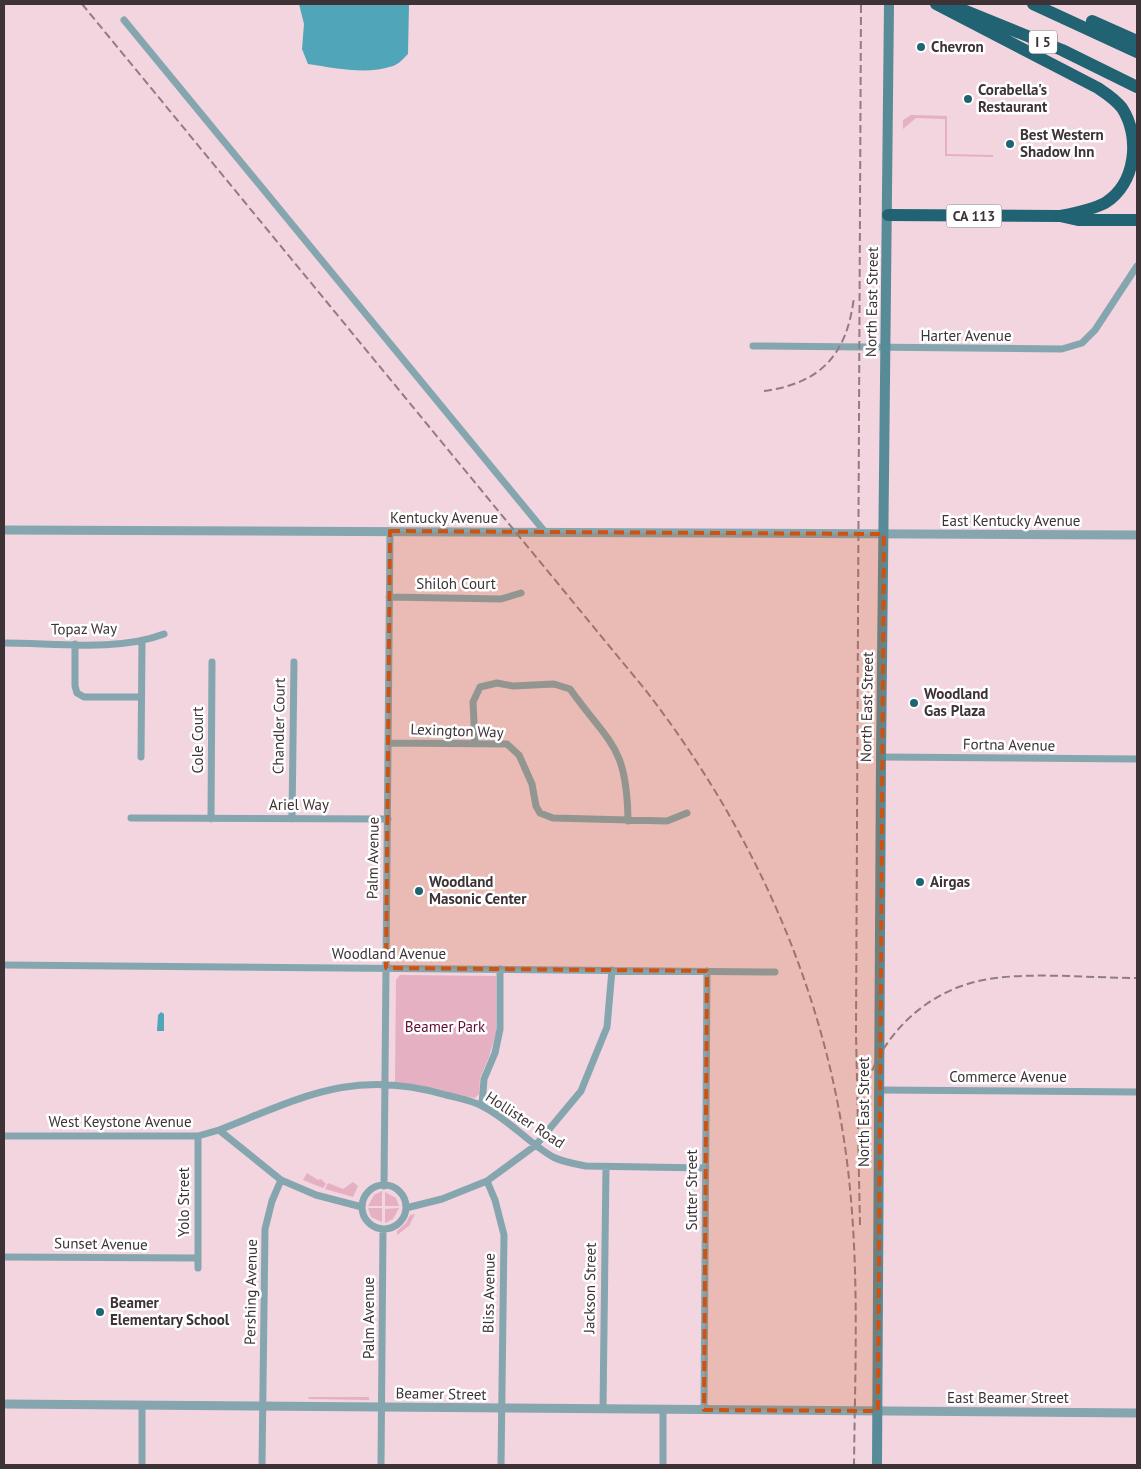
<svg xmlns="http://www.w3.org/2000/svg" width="1141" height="1469" viewBox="0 0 1141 1469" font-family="'PT Sans',sans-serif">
<rect width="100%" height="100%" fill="#f2d5de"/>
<path fill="#e5b0c1" d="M911 115 947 116V154L993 155V157L945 156V119L916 118 903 129V120Z
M400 975 496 976V1032L489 1057 480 1078 479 1094 475 1098 395 1083 396 980Z
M307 1173 318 1180 321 1179 326 1184 323 1188 303 1180Z
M353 1182 358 1186 353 1197 325 1189 328 1183 343 1189Z
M382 1191V1206H368L374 1195Z
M385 1192 396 1198 399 1206H385Z
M368 1208H382V1222L371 1217Z
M399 1208 393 1219 385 1223V1209Z
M415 1214 409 1226 397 1235V1231L406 1223 410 1215Z
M308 1397H369V1400L309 1399Z"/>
<path fill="#51a5b9" d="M299 4H409L408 54C404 58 399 64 393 66 366 75 335 68 308 64L302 49 304 24Z
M161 1012 164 1014V1031H157L158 1015Z"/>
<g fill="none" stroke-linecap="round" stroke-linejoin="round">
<path stroke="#85a6af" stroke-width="7" d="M124 20 545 532
M753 346 1062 349 1082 343 1095 330 1137 266
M389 597 501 599 521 593
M4 643C54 643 117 652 164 634
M75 644V686L77 693 84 697H141
M388 743 507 744 519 755 532 784 536 806 540 813 553 818 667 821 687 813
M475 743 473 702 480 687 497 683 513 686 554 684 570 689C610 745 627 745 628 821
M141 757 142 641
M881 757 1137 759
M131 818 388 819
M211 819 212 662
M292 819 294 662
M4 965 775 972
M879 1090 1137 1092
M482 1105 484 1079 495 1053 500 1029V969
M219 1130C303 1097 354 1068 446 1095 458 1098 471 1100 482 1106 509 1119 528 1143 553 1157 563 1162 575 1164 586 1166L705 1168
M4 1136H198L219 1130 281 1180 316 1195 362 1207
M487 1181 495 1200 504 1235 501 1465
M362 1207a22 22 0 1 1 44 0a22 22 0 1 1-44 0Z
M384 1186 390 531
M406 1208 442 1199 487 1181 536 1145 581 1091 607 1027 612 970
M4 1257 198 1258
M198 1268V1136
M603 1409 606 1167
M663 1409V1465
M704 1410 707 971
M142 1465V1405
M262 1465 265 1229 272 1201 281 1180
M381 1465 383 1229"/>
<path stroke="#85a6af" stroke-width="9" d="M4 530 1137 535
M4 1404 1137 1413"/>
<path stroke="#578b98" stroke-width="10" d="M877 1465 881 757 889 4"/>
<path stroke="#216372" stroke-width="12" d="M936 4 1098 88C1107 94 1115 99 1122 108 1141 137 1136 184 1105 203 1091 210 1075 213 1060 216
M1033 4 1137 52
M951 5 1062 50 1137 87
M1092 21 1137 41
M888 215 1060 216 1078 220H1137"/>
<path stroke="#907d83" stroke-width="2" stroke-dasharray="8 4" stroke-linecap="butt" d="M82 4 647 692C758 836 833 1006 850 1189 859 1281 855 1373 854 1465
M764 391C822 383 847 354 854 297
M862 1105C873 1041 924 989 989 979 1032 972 1092 978 1137 978
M860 1225 856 1033 861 4"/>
</g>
<path fill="#ce5312" fill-opacity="0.2" stroke="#ce5312" stroke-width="4" stroke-dasharray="10 6" stroke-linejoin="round" d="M390 531 884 534 878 1411 704 1410 707 971 386 968Z"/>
<g fill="#1e6574" stroke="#fff" stroke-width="2">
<circle cx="921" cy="47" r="5"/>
<circle cx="968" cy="99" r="5"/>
<circle cx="1010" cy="144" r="5"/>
<circle cx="914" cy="703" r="5"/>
<circle cx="920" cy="882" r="5"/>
<circle cx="419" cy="891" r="5"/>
<circle cx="100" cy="1312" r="5"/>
</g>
<g text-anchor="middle" stroke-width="5" stroke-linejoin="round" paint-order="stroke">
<g fill="#fff" stroke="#777072" stroke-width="1">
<rect x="1029" y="30.5" width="28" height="23" rx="4"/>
<rect x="946.5" y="204.5" width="55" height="23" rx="4"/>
</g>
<g font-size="14" font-weight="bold" fill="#3d3235">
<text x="1043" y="47">I 5</text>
<text x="974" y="221">CA 113</text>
</g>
<g font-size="15" font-weight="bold" fill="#3d3235" stroke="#fff" text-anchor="start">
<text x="931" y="52">Chevron</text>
<text x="978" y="95">Corabella's<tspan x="978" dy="17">Restaurant</tspan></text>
<text x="1020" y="140">Best Western<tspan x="1020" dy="17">Shadow Inn</tspan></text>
<text x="924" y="699">Woodland<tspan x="924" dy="17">Gas Plaza</tspan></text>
<text x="429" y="887">Woodland<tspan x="429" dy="17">Masonic Center</tspan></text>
<text x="930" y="887">Airgas</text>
<text x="110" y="1308">Beamer<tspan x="110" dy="17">Elementary School</tspan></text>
</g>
<g font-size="15" fill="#3d3235" stroke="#fff">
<text transform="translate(872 302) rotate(-89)" y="5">North East Street</text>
<text x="966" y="341">Harter Avenue</text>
<text x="444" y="523">Kentucky Avenue</text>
<text x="1011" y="526">East Kentucky Avenue</text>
<text x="456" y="589">Shiloh Court</text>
<text transform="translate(84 629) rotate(-1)" y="5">Topaz Way</text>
<text transform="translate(867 707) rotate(-89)" y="5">North East Street</text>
<text transform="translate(279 726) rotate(-89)" y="5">Chandler Court</text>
<text transform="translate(457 731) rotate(2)" y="5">Lexington Way</text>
<text transform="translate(198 740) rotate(-90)" y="5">Cole Court</text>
<text transform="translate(1009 745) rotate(1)" y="5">Fortna Avenue</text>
<text x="299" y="810">Ariel Way</text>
<text transform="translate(373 858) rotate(-89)" y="5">Palm Avenue</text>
<text x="389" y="959">Woodland Avenue</text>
<text x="1008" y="1082">Commerce Avenue</text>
<text transform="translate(864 1112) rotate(-90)" y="5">North East Street</text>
<text transform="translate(525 1120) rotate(33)" y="5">Hollister Road</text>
<text x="120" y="1127">West Keystone Avenue</text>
<text transform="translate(692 1190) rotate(-90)" y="5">Sutter Street</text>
<text transform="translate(184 1202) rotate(-90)" y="5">Yolo Street</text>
<text transform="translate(101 1244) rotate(1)" y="5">Sunset Avenue</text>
<text transform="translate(590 1288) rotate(-89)" y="5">Jackson Street</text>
<text transform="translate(251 1292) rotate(-89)" y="5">Pershing Avenue</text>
<text transform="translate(489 1293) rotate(-89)" y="5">Bliss Avenue</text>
<text transform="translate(369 1318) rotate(-90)" y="5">Palm Avenue</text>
<text transform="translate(441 1394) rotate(1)" y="5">Beamer Street</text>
<text x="1008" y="1403">East Beamer Street</text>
</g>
<g font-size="15" fill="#5e0e34" stroke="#fff">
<text x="445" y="1032">Beamer Park</text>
</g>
</g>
<rect width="1141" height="1469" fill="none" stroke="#3d3235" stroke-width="10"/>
</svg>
